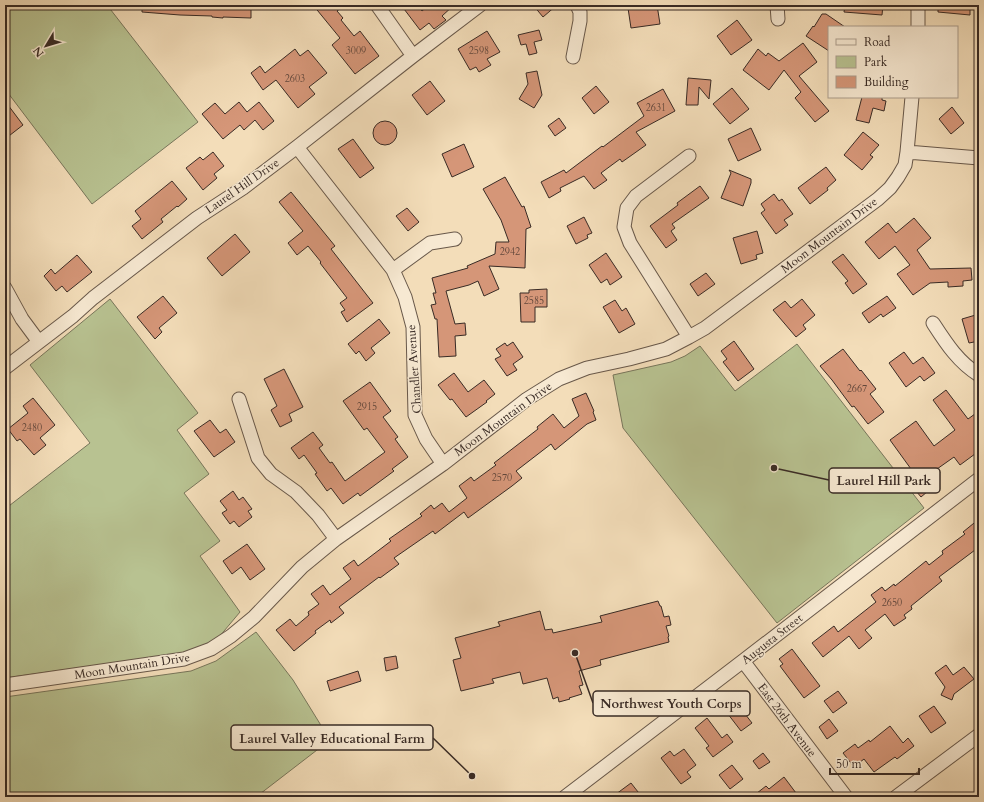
<svg xmlns="http://www.w3.org/2000/svg" width="984" height="802" viewBox="0 0 984 802" font-family="Cardo,serif">
<rect width="100%" height="100%" fill="#f3ddb9"/>
<filter id="stains"><feTurbulence type="fractalNoise" baseFrequency=".005" numOctaves="4"/><feColorMatrix values="0 0 0 0 .2 0 0 0 0 .09 0 0 0 0 .02 0 0 0 .5 -.17"/></filter>
<radialGradient id="worn" r=".72"><stop offset=".6" stop-color="#630" stop-opacity="0"/><stop offset="1" stop-color="#630" stop-opacity=".3"/></radialGradient>
<path fill="#b8c291" stroke="#78765b" d="M6 5H107L198 122 92 204 5 89V6Z
M110 299 198 413 177 430 209 474 184 493 220 541 200 556 240 612 219 637 191 652 5 678V509L90 443 30 365Z
M797 344 924 508 777 623 623 428 613 375 671 362 685 356 700 346 735 391Z
M256 632 293 680 330 740 256 797H5V697L191 671 216 661Z"/>
<path fill="#d59678" stroke="#392b25" d="M142 5H251V18L223 17V18L212 17V16L180 15 142 12Z
M313 5H345L337 11 343 18 341 20 354 36 360 31 379 56 355 74 332 45 340 38Z
M401 5H417L422 11 429 5H454L442 16 446 20 434 29 429 23 420 30Z
M533 5H557L543 17Z
M657 5 660 24 631 28 628 8Z
M845 5H883L882 15 844 12Z
M938 5H970V15L938 12Z
M822 14H826L845 27H829V51L806 36 813 26 814 27Z
M737 20 752 40 731 55 717 36Z
M539 30 542 40 534 42 537 53 529 55 526 44 521 45 518 35Z
M487 31 500 52 487 59 491 65 479 72 476 67 470 70 458 49Z
M803 43 817 62 799 76 829 111 815 122 795 98 801 92 784 70 769 90 743 70 758 49 766 56 768 53 779 61Z
M295 49 300 56 308 50 327 73 309 87 315 94 298 108 276 80 263 90 251 73 260 66 265 73Z
M537 71 542 95 534 108 519 99 528 84 526 73Z
M688 78 711 80 709 99 699 87 698 105H686Z
M430 81 445 101 427 115 412 95Z
M596 86 609 102 594 114 582 98Z
M732 88 749 109 730 124 713 104Z
M663 89 675 111 636 132 646 145 622 162 620 159 601 173 607 180 594 189 584 176 560 188 561 191 549 198 541 182 564 170 566 173 602 146 603 147 644 116 637 103Z
M862 97H882V100L886 101 884 111 873 108 869 123 856 120Z
M5 101 23 125 5 139Z
M239 102 247 112 259 102 274 121 263 130 255 120 244 130 240 125 223 139 202 114 215 103 225 114Z
M952 107 964 123 951 134 939 119Z
M559 118 566 128 555 136 548 126Z
M373 133a12 12 0 1 1 24 0a12 12 0 1 1-24 0Z
M751 128 761 150 738 161 728 139Z
M863 132 879 145 870 155 873 157 862 170 844 155Z
M353 139 374 168 360 178 338 149Z
M464 144 474 167 452 177 442 154Z
M213 152 224 166 214 174 217 178 203 190 186 168 200 157 203 160Z
M826 167 836 180 827 188 828 190 810 204 798 188Z
M729 170 751 179V183L743 206 721 198 731 173Z
M505 177 522 207 524 206 531 227 526 229 525 268 489 266 499 289 484 296 478 281 469 285 446 291 455 324 465 323 466 335 455 336 456 356 439 357 437 319H435L431 305 436 304 433 293H436L432 278 468 268 467 266 495 254 496 242H509L501 220 483 189Z
M172 181 187 199 178 207 177 206 161 219 163 222 142 239 132 226 141 219 135 211Z
M700 186 709 198 672 224 675 228 671 231 677 240 666 248 650 226 678 205 677 203Z
M291 192 335 246 331 249 373 303 347 322 341 312 345 310 340 303 347 298 320 263 321 262 308 246 297 255 288 243 303 231 279 202Z
M774 194 779 201 782 199 793 214 784 220 788 225 776 234 761 213 765 210 761 204Z
M407 208 419 222 408 231 396 216Z
M584 217 592 233 587 235 588 238 576 244 567 226Z
M914 218 931 238 917 250 930 269 971 268 972 280 963 281V286L948 287V282L930 283 913 295 897 274 910 265 895 246 879 259 865 242 888 223 896 233Z
M757 231 763 253 756 255 757 259 741 264 733 238Z
M235 234 250 252 222 276 207 258Z
M606 253 622 277 610 285 607 279 601 283 589 265Z
M843 254 867 284 853 294 845 283 848 281 832 262Z
M77 255 92 272 67 292 62 286 56 291 44 276 51 269 55 274Z
M706 273 715 284 698 296 690 284Z
M547 289V307H535V322H521L520 293H529V290Z
M163 296 177 313 159 328 162 332 155 339 137 317Z
M887 296 896 308 883 317 881 314 869 323 862 313Z
M802 299 815 315 803 325 806 329 796 337 773 310 785 301 791 308Z
M615 300 622 311 626 308 635 324 619 333 603 307Z
M979 314V341L969 343 962 319Z
M379 319 390 333 371 348 375 353 366 361 359 351 356 354 348 344Z
M734 341 754 369 738 381 723 362 727 359 721 351Z
M513 342 523 357 513 364 517 370 507 376 495 359 501 356 496 349 505 343 507 346Z
M843 349 860 371 861 370 876 389 870 394 884 412 868 424 854 406 852 407 832 380 820 366Z
M904 352 913 364 923 357 935 373 924 381 920 376 906 387 889 363Z
M284 369 303 407 289 414 292 421 280 427 271 410 277 406 264 379Z
M454 373 468 392 484 380 495 394 486 401 487 402 466 417 452 399 450 400 438 385Z
M370 382 391 411 383 417 398 437 395 439 408 457 392 469 394 471 360 496 358 493 343 504 331 488 327 491 315 474 317 473 304 455 299 459 291 448 313 432 323 445 319 448 330 463 332 462 345 481 385 452 367 428 364 430 343 401Z
M946 390 968 419 979 411V451L960 465 954 457 937 469 940 473 929 481 934 486 921 497 903 475 911 469 890 440 916 421 934 446 955 430 933 400Z
M586 393 594 411 593 412 596 420 587 424 555 450 551 444 516 471 522 478 512 486 468 518 464 512 435 534 433 531 394 558 399 564 380 578 379 577 339 607 344 613 331 623 330 620 315 631 316 633 294 651 276 630 290 619 296 626 309 615 308 612 319 604 311 594 323 585 330 595 351 579 343 568 354 560 358 566 391 541 389 539 422 516 420 514 431 505 434 509 442 503 449 512 467 498 459 486 471 477 474 481 496 465 494 463 538 429 537 427 553 414 564 428 579 416 572 399Z
M33 398 55 425 40 438 46 445 34 455 20 439 17 441 8 429 28 413 23 406Z
M210 420 220 433 226 429 235 442 214 457 194 431Z
M233 491 239 500 243 497 252 509 248 511 252 517 239 527 234 521 230 524 222 513 227 510 220 501Z
M979 519V547L939 577 942 581 911 606 912 609 904 615 906 618 894 626 885 614 865 630 872 638 859 649 849 636 823 657 812 643 834 626 838 632 876 602 871 595 882 587 885 591 894 584 895 586 926 561 929 565 943 554 942 551 965 534 963 532Z
M247 544 265 569 250 580 241 567 232 574 223 561Z
M658 601 660 606H661L664 617 669 616 671 625 666 626 669 636 668 637 669 642 600 660 601 665 579 671 583 685 579 686 582 694 569 698 570 699 559 702 558 697 553 699 547 678 523 684 520 672 492 679 494 683 461 691 453 660 461 658 455 638 500 626 498 622 540 611 545 630 552 629 553 633 602 622 600 616Z
M792 649 820 686 804 698 780 666 783 664 779 659Z
M396 656 398 668 386 671 384 658Z
M946 665 953 675 964 667 974 679 954 694 952 700 941 695 945 687 935 673Z
M358 671 361 681 330 691 327 681Z
M838 691 847 703 833 713 824 701Z
M732 697 752 723 741 731 721 705Z
M934 706 946 723 931 733 919 716Z
M707 718 722 738 727 734 733 742 713 757 706 748 709 746 695 728Z
M829 719 838 731 827 739 819 727Z
M890 726 903 743 908 738 914 746 897 759 895 757 874 772 864 759 854 767 843 753 855 744 858 748 869 740 870 742Z
M684 749 696 765 687 772 691 777 681 784 661 758 670 751 674 756Z
M763 753 770 762 759 769 753 761Z
M732 765 743 779 730 789 719 775Z
M784 777 799 797H752L766 786 769 789Z
M631 783 642 797H612Z"/>
<g fill="none" stroke-linecap="round" stroke-linejoin="round">
<defs>
<path id="minor" d="M377 5 413 56
M777 5 778 19
M918 27V5
M573 57 580 21V12L577 5
M297 147 393 270 405 297 413 327 415 415 426 439 443 464
M907 152 979 158
M689 156 636 196 627 208 624 227 630 243 689 337
M393 270 430 243 455 239
M5 288 22 319 39 342
M933 323C946 343 958 362 979 375
M5 368 73 316 93 298 197 218 243 188 297 147 413 56 480 5
M239 399 258 458 271 474 296 492 318 515 336 539
M743 661 846 797
M5 685 184 659 211 649 231 636 254 617 302 567 336 539 443 464 527 399 559 379 587 368 629 359 666 349 689 337 705 328 878 199 890 188 898 177 905 165 907 152 912 97
M565 797 743 661 979 479
M896 797 979 735"/>
</defs>
<use href="#minor" stroke="#68584a" stroke-width="15"/>
<use href="#minor" stroke="#f7e9d2" stroke-width="13"/>
</g>
<g text-anchor="middle" stroke-width="3" stroke-linejoin="round" paint-order="stroke">
<g font-size="10" fill="#60463a">
<text x="356" y="54">3009</text>
<text x="479" y="54">2598</text>
<text x="295" y="82">2603</text>
<text x="656" y="111">2631</text>
<text x="510" y="255">2942</text>
<text x="534" y="304">2585</text>
<text x="857" y="392">2667</text>
<text x="367" y="410">2915</text>
<text x="32" y="431">2480</text>
<text x="502" y="481">2570</text>
<text x="892" y="606">2650</text>
</g>
<g font-size="12" fill="#392b25" stroke="#f7e9d2">
<text transform="translate(242 186) rotate(-35)" y="4">Laurel Hill Drive</text>
<text transform="translate(829 235) rotate(-37)" y="4">Moon Mountain Drive</text>
<text transform="translate(414 369) rotate(-94)" y="4">Chandler Avenue</text>
<text transform="translate(503 419) rotate(-36)" y="4">Moon Mountain Drive</text>
<text transform="translate(772 639) rotate(-38)" y="4">Augusta Street</text>
<text transform="translate(132 666) rotate(-9)" y="4">Moon Mountain Drive</text>
<text transform="translate(787 720) rotate(53)" y="4">East 26th Avenue</text>
</g>
</g>
<path fill="none" stroke="#392b25" stroke-width="1.5" d="M774 468L829 480M575 653L593 703M472 776L433 738"/>
<g fill="#392b25" stroke="#f7e9d2" stroke-width="1.5">
<circle cx="774" cy="468" r="4"/>
<circle cx="575" cy="653" r="4"/>
<circle cx="472" cy="776" r="4"/>
</g>
<g fill="#f7e9d2" stroke="#392b25" stroke-width="1.5">
<rect x="829" y="468" width="111" height="25" rx="4"/>
<rect x="593" y="691" width="157" height="25" rx="4"/>
<rect x="231" y="725" width="202" height="25" rx="4"/>
</g>
<g font-size="13" text-anchor="middle" font-weight="bold" fill="#392b25">
<text x="884" y="485">Laurel Hill Park</text>
<text x="671" y="708">Northwest Youth Corps</text>
<text x="332" y="743">Laurel Valley Educational Farm</text>
</g>
<rect width="984" height="802" fill="none" stroke="#f3ddb9" stroke-width="20"/>
<rect x="6" y="6" width="972" height="790" fill="none" stroke="#392b25" stroke-width="2"/>
<rect x="10" y="10" width="964" height="782" fill="none" stroke="#392b25"/>
<rect x="828" y="26" width="130" height="72" fill="#f7e9d2" stroke="#ab9d8d"/>
<rect x="836" y="39" width="20" height="6" fill="#f7e9d2" stroke="#ab9d8d"/>
<text x="864" y="46" font-size="12" fill="#392b25">Road</text>
<rect x="836" y="56" width="20" height="12" fill="#b8c291" stroke="#ab9d8d"/>
<text x="864" y="66" font-size="12" fill="#392b25">Park</text>
<rect x="836" y="76" width="20" height="12" fill="#d59678" stroke="#ab9d8d"/>
<text x="864" y="86" font-size="12" fill="#392b25">Building</text>
<g transform="translate(46 46) rotate(232)" stroke="#f7e9d2" stroke-width="3" paint-order="stroke">
<path d="M0-3L7 15L0 10L-7 15Z" fill="#392b25"/>
<text y="-6" font-size="11" font-weight="bold" text-anchor="middle" fill="#392b25">N</text>
</g>
<path d="M830 768v6h89v-6" fill="none" stroke="#392b25" stroke-width="2"/>
<text x="836" y="768" font-size="12" fill="#392b25" stroke="#f7e9d2" stroke-width="3" paint-order="stroke">50 m</text>
<rect width="100%" height="100%" filter="url(#stains)"/>
<rect width="100%" height="100%" fill="url(#worn)"/>
</svg>
